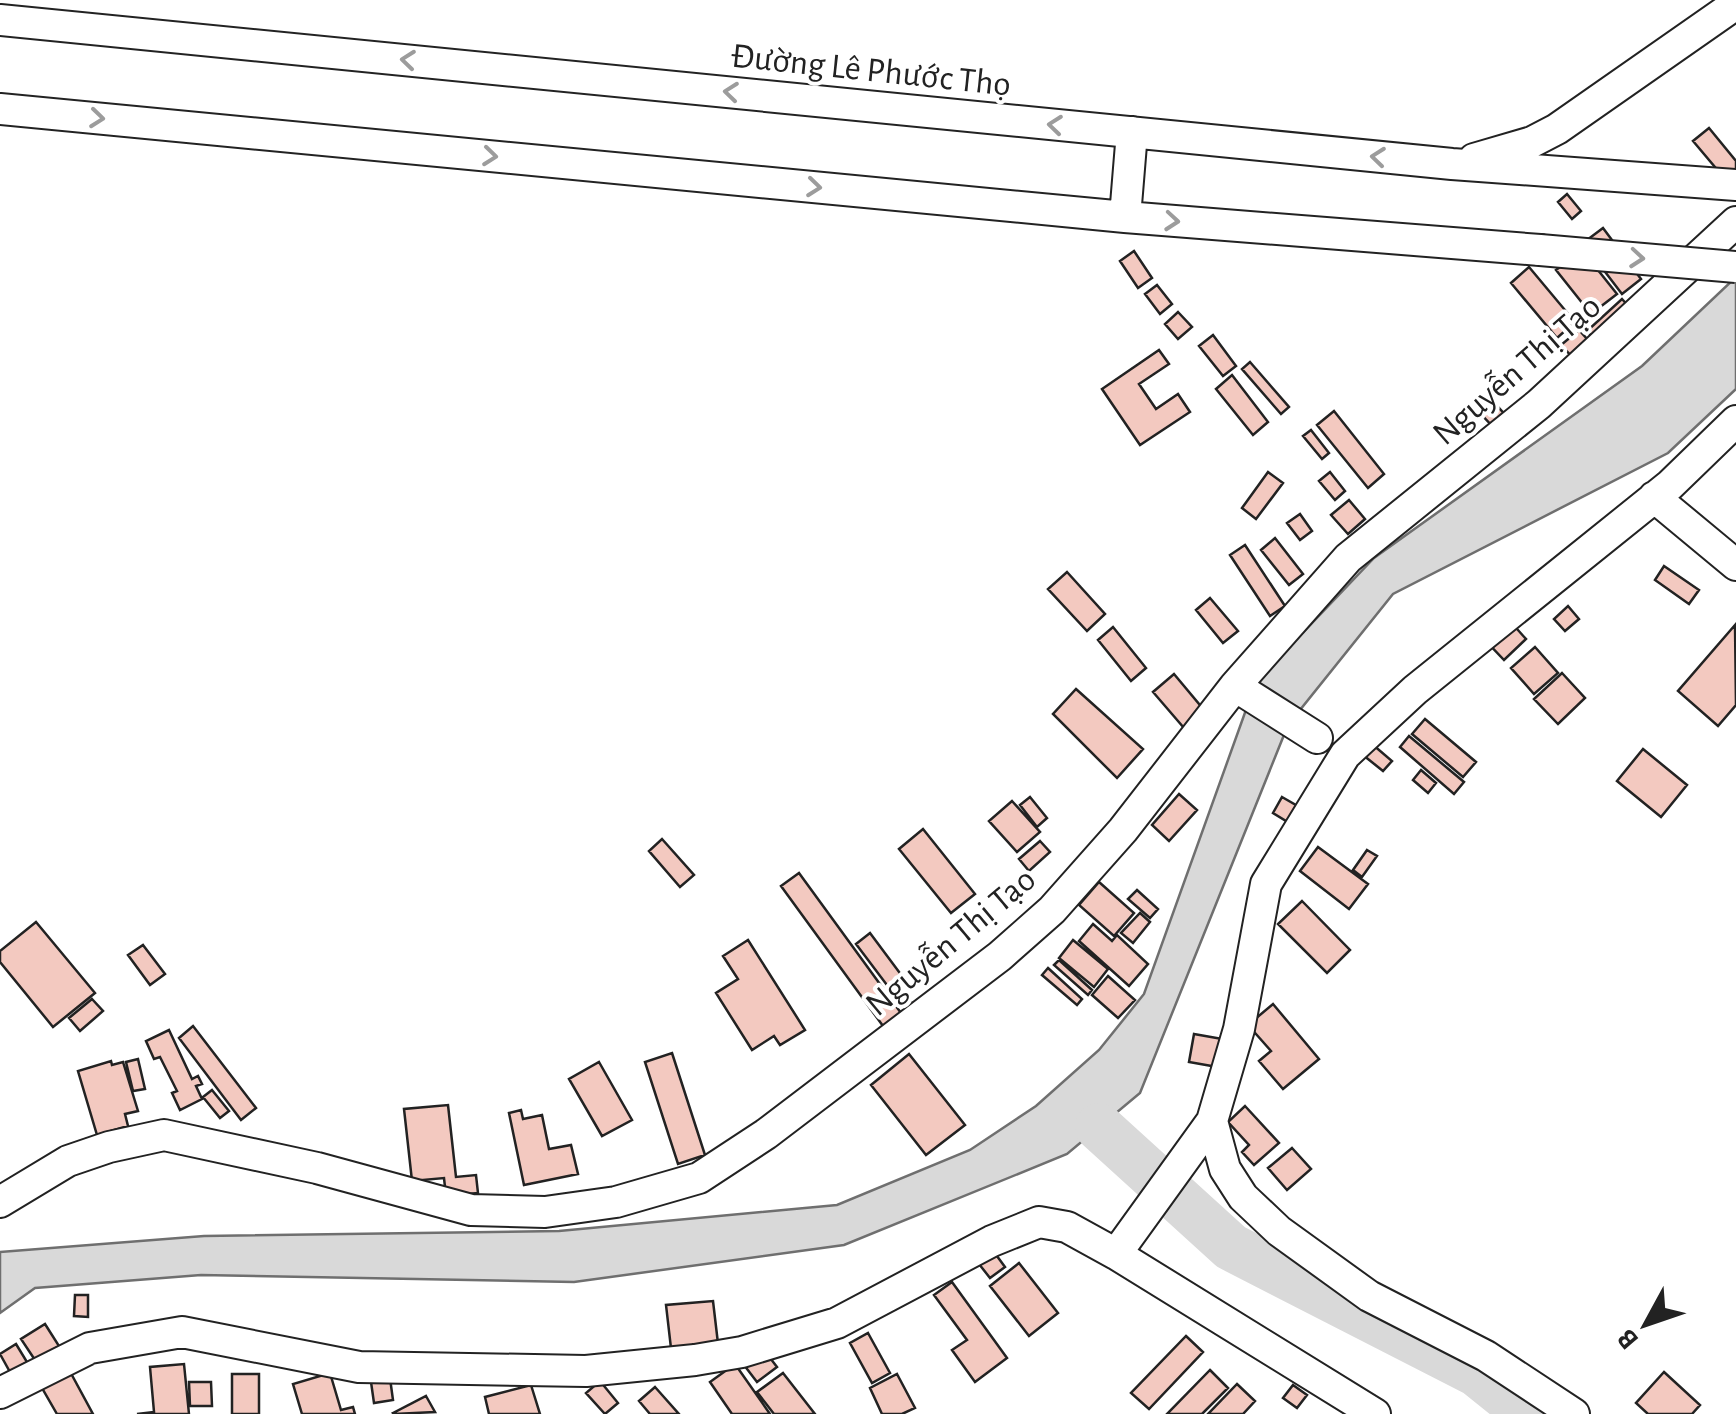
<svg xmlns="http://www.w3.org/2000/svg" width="1736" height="1414" viewBox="0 0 1736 1414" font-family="'Alegreya Sans',sans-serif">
<rect width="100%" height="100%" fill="#fff"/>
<path fill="#d9d9d9" stroke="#6f6f6f" stroke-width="2.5" d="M1736 277V389L1668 453 1393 594 1288 725 1140 1093 1067 1154 844 1245 574 1282 201 1275 35 1288 0 1313V1252L204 1236 559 1231 837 1205 970 1150 1036 1106 1099 1050 1144 994 1256 682 1374 558 1642 366Z"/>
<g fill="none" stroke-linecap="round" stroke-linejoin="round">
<path stroke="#d9d9d9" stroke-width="48" d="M1099 1127 1231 1247 1477 1373 1528 1414"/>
</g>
<path fill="#f3c9c0" stroke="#222" stroke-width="2.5" d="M1709 128 1736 161V192L1693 141Z
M1567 194 1581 211 1572 219 1558 202Z
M1603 228 1641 279 1622 294 1583 243Z
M1582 250 1617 294 1591 314 1556 270Z
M1134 251 1152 278 1138 288 1120 261Z
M1529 267 1575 322 1557 338 1511 283Z
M1157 285 1172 304 1160 314 1145 294Z
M1622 299 1631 309 1597 341 1587 331Z
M1178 312 1192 327 1178 339 1165 324Z
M1579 330 1596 349 1579 364 1561 345Z
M1213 335 1236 366 1223 376 1199 346Z
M1159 350 1169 364 1139 384 1156 409 1178 394 1190 412 1140 445 1102 389Z
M1250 362 1289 407 1281 414 1242 369Z
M1232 375 1268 422 1253 435 1216 389Z
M1492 400 1508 418 1496 430 1479 412Z
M1334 411 1384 474 1368 488 1317 425Z
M1311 430 1329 453 1322 459 1303 436Z
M1268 472 1283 483 1256 519 1242 508Z
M1330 472 1345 491 1335 500 1319 481Z
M1349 500 1365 519 1348 534 1331 515Z
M1300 514 1312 531 1300 540 1287 523Z
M1275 538 1303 574 1289 585 1261 550Z
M1245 545 1285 606 1270 616 1230 555Z
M1664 566 1699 590 1689 604 1655 580Z
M1067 572 1105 614 1087 631 1048 589Z
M1210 598 1238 631 1223 643 1196 610Z
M1568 606 1579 619 1565 631 1554 619Z
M1509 620 1526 639 1504 660 1486 641Z
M1735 625 1736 705 1718 726 1678 691Z
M1113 627 1146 668 1131 681 1098 640Z
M1535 647 1558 673 1534 694 1511 668Z
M1562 673 1585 698 1558 724 1534 699Z
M1174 674 1204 710 1184 728 1153 692Z
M1076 689 1143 749 1117 778 1053 714Z
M1425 719 1476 762 1463 777 1412 734Z
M1409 736 1464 782 1454 794 1400 747Z
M1372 744 1392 761 1383 771 1363 755Z
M1643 749 1687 785 1661 817 1617 781Z
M1421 770 1436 783 1428 793 1413 780Z
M1179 794 1197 810 1169 841 1152 825Z
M1030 797 1047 818 1037 827 1020 805Z
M1282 797 1301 808 1291 824 1273 813Z
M1012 801 1040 832 1017 852 989 821Z
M923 829 975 894 951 913 899 849Z
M662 839 694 875 680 887 649 851Z
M1040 841 1050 852 1029 871 1019 859Z
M1318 847 1368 884 1349 909 1300 871Z
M1367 850 1377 856 1362 877 1353 870Z
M799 873 901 1013 883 1026 781 886Z
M1099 882 1134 913 1114 936 1079 905Z
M1137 890 1158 909 1150 918 1128 899Z
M1302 901 1350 950 1327 973 1278 924Z
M1140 913 1150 922 1133 943 1121 933Z
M36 922 95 993 53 1027 0 962V951Z
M1093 924 1112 941 1117 935 1148 964 1129 986 1079 941Z
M870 933 908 984 901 989 912 1003 905 1009 856 944Z
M748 940 805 1030 780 1045 774 1036 752 1050 716 993 738 979 723 956Z
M1073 940 1108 969 1094 987 1059 958Z
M143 945 165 974 150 985 128 955Z
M1059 960 1092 990 1088 995 1054 965Z
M1048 968 1082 999 1077 1005 1042 975Z
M1108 976 1135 1000 1118 1018 1092 995Z
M92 999 103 1011 80 1031 69 1018Z
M1273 1004 1319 1059 1283 1089 1259 1061 1271 1051 1248 1025Z
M193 1026 256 1108 241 1120 179 1038Z
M169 1030 192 1079 198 1076 202 1084 196 1086 202 1099 180 1110 172 1093 177 1091 160 1057 154 1059 146 1041Z
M1194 1034 1228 1040 1223 1068 1189 1062Z
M672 1053 705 1155 678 1164 645 1062Z
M909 1054 965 1125 926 1155 871 1085Z
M138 1059 145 1089 133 1091 126 1062Z
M111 1061 112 1065 123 1062 138 1111 125 1114 128 1126 97 1135 78 1071Z
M599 1062 632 1120 602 1136 569 1079Z
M212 1090 229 1111 220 1118 203 1097Z
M448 1105 456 1177 476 1175 478 1193 446 1196 444 1178 412 1181 404 1109Z
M1245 1106 1279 1143 1254 1165 1242 1152 1249 1145 1228 1122Z
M521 1110 523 1119 542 1115 549 1149 571 1145 578 1174 524 1185 509 1113Z
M1292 1148 1311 1169 1287 1190 1268 1168Z
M994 1252 1005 1267 990 1278 979 1264Z
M1019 1263 1058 1313 1029 1336 990 1286Z
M952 1282 1007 1358 975 1382 952 1350 967 1340 934 1295Z
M75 1295H88V1317L74 1316Z
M713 1301 719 1352 672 1357 666 1305Z
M45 1324 59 1346 35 1360 21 1339Z
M868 1333 890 1373 872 1383 850 1343Z
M1186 1336 1203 1352 1149 1409 1131 1393Z
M16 1344 27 1362 10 1372 0 1354Z
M764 1350 777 1367 757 1382 744 1365Z
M184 1364 189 1414H137L154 1412 150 1367Z
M735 1364 770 1414H732L710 1382Z
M67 1366 93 1414H57L38 1381Z
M1210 1370 1228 1388 1202 1414H1167Z
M389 1371 393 1400 374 1403 370 1375Z
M1664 1372 1700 1405 1692 1414H1648L1636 1403Z
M330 1373 341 1410 353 1407 355 1414H302L293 1384Z
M783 1373 815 1414H774L757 1392Z
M232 1374H259V1414H232Z
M897 1374 915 1408 902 1414H882L870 1388Z
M600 1381 618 1403 605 1414 586 1393Z
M189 1382H211L212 1406H190Z
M1237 1384 1255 1401 1243 1414H1208Z
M531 1385 540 1414H489L485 1397Z
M1293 1385 1307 1395 1297 1408 1283 1398Z
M655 1387 679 1414H650L639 1401Z
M426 1396 435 1412 394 1414 393 1413Z"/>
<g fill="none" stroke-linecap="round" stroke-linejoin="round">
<defs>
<path id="minor" d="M0 20 1452 164 1736 185
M0 109 1125 217 1540 250
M1474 159 1532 142 1557 129 1736 4
M1125 217 1132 132
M1654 497 1736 565
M1235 686 1317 738
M1212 1121 1225 1169 1243 1197 1279 1231 1369 1296 1486 1356 1574 1414
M0 1202 68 1161 109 1147 164 1135 317 1168 471 1210 545 1212 616 1202 699 1178 766 1134 1000 956 1052 910 1123 830 1235 686 1348 558 1539 404 1736 222
M1116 1254 1375 1414
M0 1393 90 1348 182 1332 359 1367 586 1371 695 1360 742 1352 837 1323 992 1241 1039 1222 1067 1227 1116 1254 1212 1121 1239 1029 1266 884 1345 755 1415 690 1670 485 1736 421"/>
</defs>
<use href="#minor" stroke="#222" stroke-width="34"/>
<use href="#minor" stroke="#fff" stroke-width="30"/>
<defs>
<path id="minor-bridge" d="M1540 250 1736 267"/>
</defs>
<use href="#minor-bridge" stroke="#222" stroke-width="34" stroke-linecap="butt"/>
<use href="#minor-bridge" stroke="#fff" stroke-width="30"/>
</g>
<defs><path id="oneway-chevron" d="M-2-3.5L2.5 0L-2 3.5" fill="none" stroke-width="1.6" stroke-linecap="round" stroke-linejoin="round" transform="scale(2.5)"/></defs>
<g stroke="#9c9c9c">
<use href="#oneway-chevron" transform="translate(408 60) rotate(-174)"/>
<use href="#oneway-chevron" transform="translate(731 92) rotate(-174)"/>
<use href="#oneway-chevron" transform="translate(97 118) rotate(6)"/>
<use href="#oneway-chevron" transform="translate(1055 125) rotate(-174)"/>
<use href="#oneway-chevron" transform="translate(490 156) rotate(6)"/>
<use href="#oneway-chevron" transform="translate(1378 157) rotate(-174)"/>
<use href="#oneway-chevron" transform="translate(814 187) rotate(6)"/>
<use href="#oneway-chevron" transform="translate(1172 221) rotate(5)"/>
<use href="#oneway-chevron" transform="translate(1637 258) rotate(5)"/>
</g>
<g text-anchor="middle" stroke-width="8" stroke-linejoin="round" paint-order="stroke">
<g font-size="35" fill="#222" stroke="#fff">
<text transform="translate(871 69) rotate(6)" y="12">Đường Lê Phước Thọ</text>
<text transform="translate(1516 369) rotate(-41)" y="12">Nguyễn Thị Tạo</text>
<text transform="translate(950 941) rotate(-40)" y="12">Nguyễn Thị Tạo</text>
</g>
</g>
<g transform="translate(1646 1324) rotate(230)" stroke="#ffffff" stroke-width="8" paint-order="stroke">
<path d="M0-8L18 38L0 25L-18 38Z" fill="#222222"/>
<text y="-15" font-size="28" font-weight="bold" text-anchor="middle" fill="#222222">B</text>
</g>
</svg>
